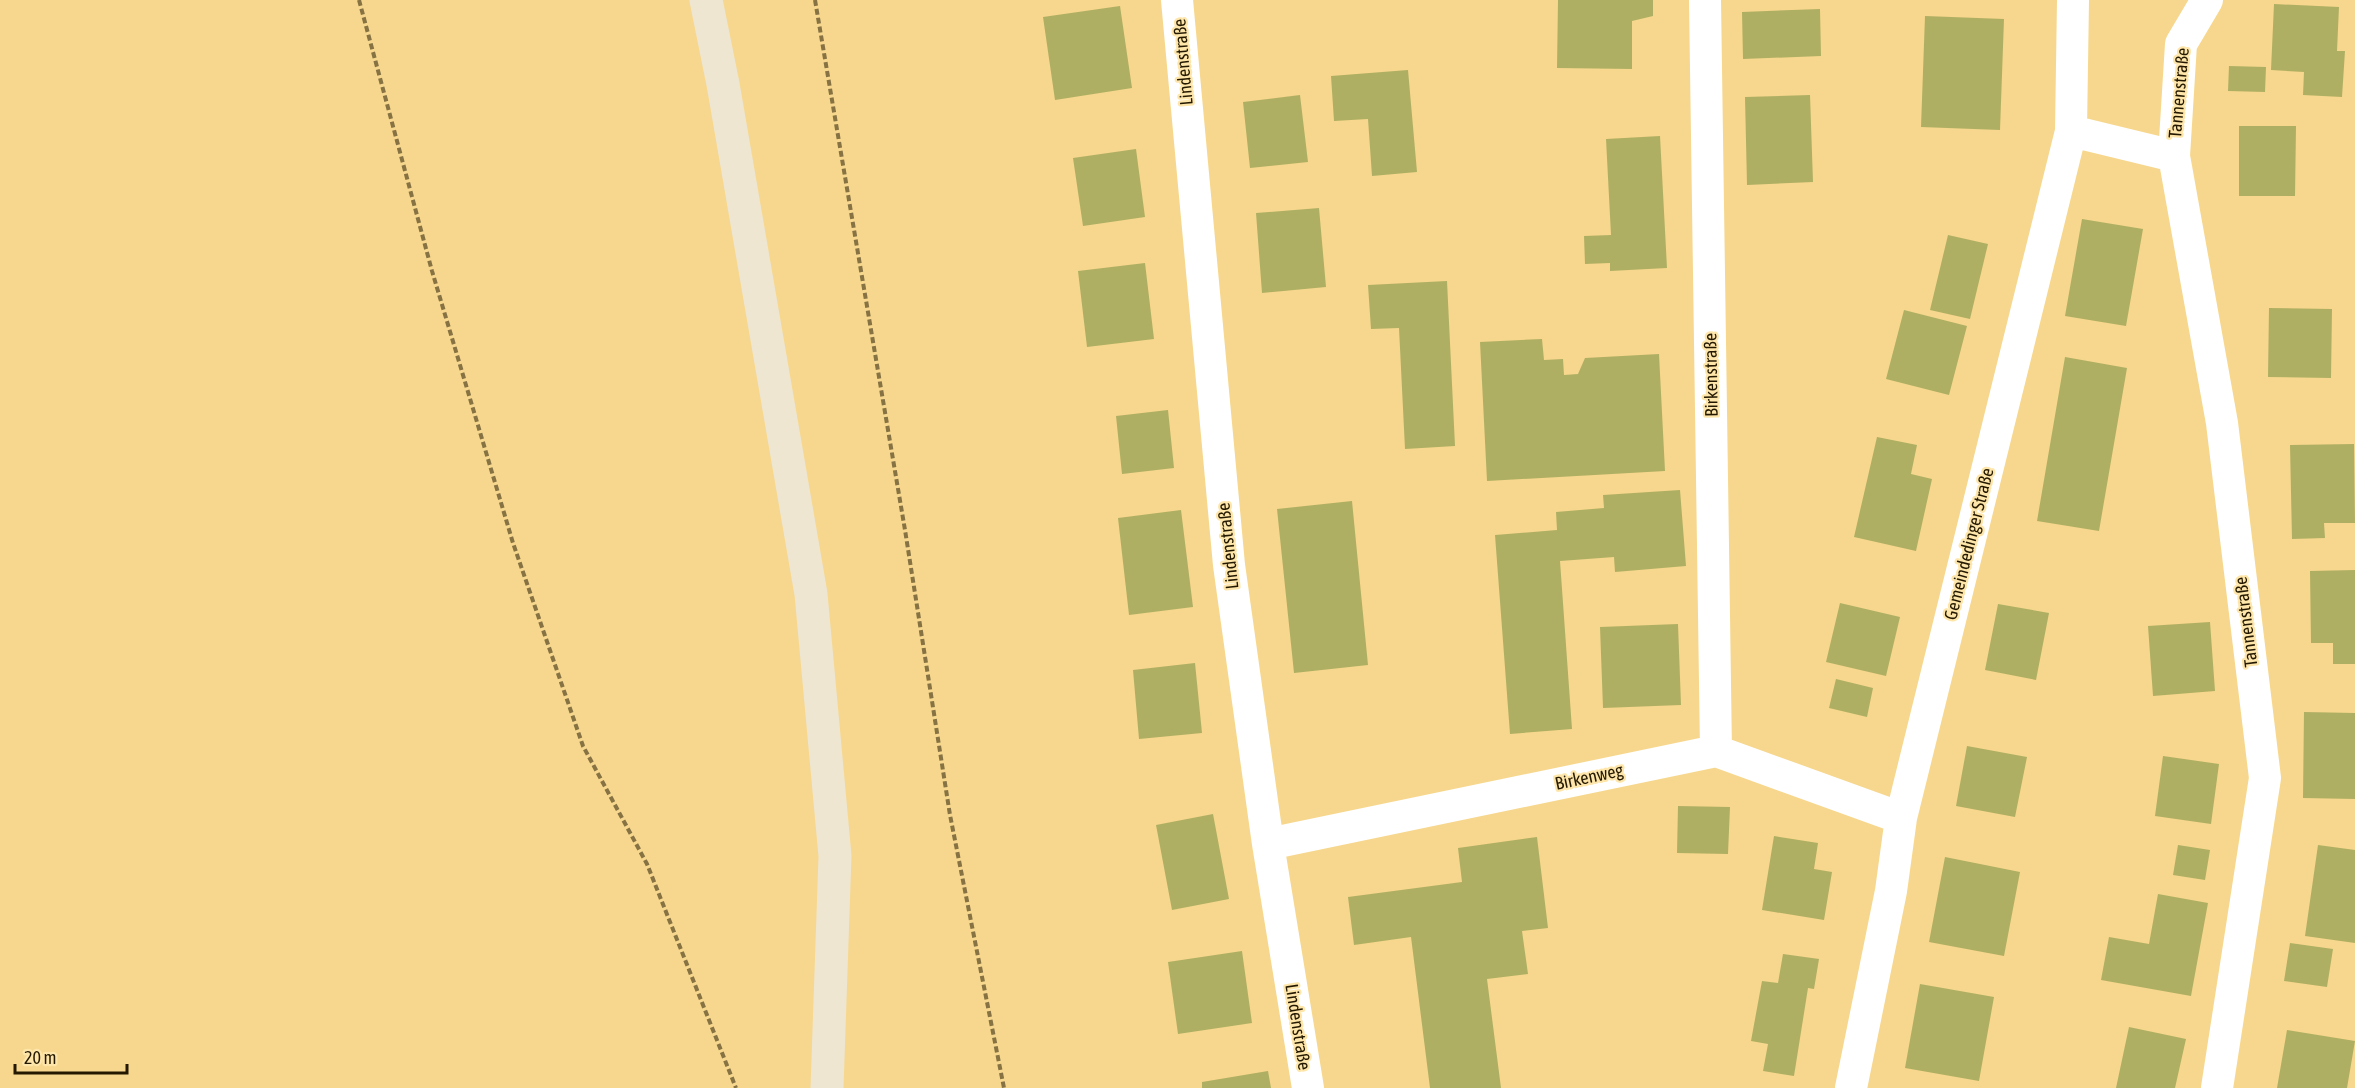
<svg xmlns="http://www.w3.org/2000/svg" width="2355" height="1088" viewBox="0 0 2355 1088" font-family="'Asap Condensed',sans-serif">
<rect width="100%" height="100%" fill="#f6d78d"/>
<path fill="#afaf63" d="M1558 0H1653V16L1632 21V69L1557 68Z
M2274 4 2339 7 2337 51H2345L2342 97 2303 95 2304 72 2271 70Z
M1120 6 1132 88 1055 100 1043 17Z
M1820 9 1821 56 1743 59 1742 12Z
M1925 16 2004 19 2000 130 1921 127Z
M2229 66 2266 67 2265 92 2228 91Z
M1408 70 1417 172 1372 176 1368 119 1334 121 1331 76Z
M1300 95 1308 162 1250 168 1243 102Z
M1810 95 1813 182 1747 185 1745 97Z
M2239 126H2296L2295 196H2239Z
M1660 136 1667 268 1610 271V263L1585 264 1584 236 1611 235 1606 139Z
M1136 149 1145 217 1083 226 1073 158Z
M1319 208 1326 287 1262 293 1256 213Z
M2082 219 2143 229 2126 326 2065 316Z
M1948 235 1988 244 1970 319 1930 310Z
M1145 263 1154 339 1087 347 1078 271Z
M1447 281 1455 446 1405 449 1399 328 1371 329 1368 285Z
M2269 308 2332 309 2331 378 2268 377Z
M1904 310 1967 326 1949 395 1886 379Z
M1542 339 1544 360 1563 359 1564 375 1578 374 1585 358 1659 354 1665 471 1487 481 1480 342Z
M2065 357 2127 368 2099 531 2037 521Z
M1168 410 1174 468 1122 474 1116 416Z
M1877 437 1917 445 1911 474 1932 479 1916 551 1854 537Z
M2354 444 2355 523H2324L2325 538 2292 539 2290 445Z
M1680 490 1686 566 1615 572 1614 557 1560 561 1572 729 1510 734 1495 535 1557 530 1556 512 1604 508 1603 495Z
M1352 501 1368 665 1294 673 1277 509Z
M1181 510 1193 607 1129 615 1118 518Z
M2355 570V664H2333V643H2311L2310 571Z
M1840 603 1900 617 1886 676 1826 662Z
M1998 604 2049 613 2036 680 1985 670Z
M2210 622 2215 691 2153 696 2148 626Z
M1678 624 1681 705 1603 708 1600 627Z
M1195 663 1202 733 1139 739 1133 670Z
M1836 679 1873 688 1867 717 1829 708Z
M2304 712 2355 713V799L2303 798Z
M1967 746 2027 757 2015 817 1956 806Z
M2163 756 2219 764 2211 824 2155 816Z
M1678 806 1730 807 1728 854 1677 853Z
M1213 814 1229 899 1172 910 1156 825Z
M1774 836 1818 843 1814 869 1832 872 1824 920 1762 910Z
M1537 837 1548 928 1522 931 1528 974 1487 979 1501 1088H1430L1411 937 1354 945 1348 897 1462 882 1458 848Z
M2178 845 2210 850 2205 880 2173 875Z
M2318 845 2355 850V943L2305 936Z
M1945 857 2020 872 2004 956 1929 942Z
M2158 894 2208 903 2191 996 2101 980 2109 937 2149 944Z
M2290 943 2333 949 2327 987 2284 981Z
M1242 951 1252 1023 1178 1034 1168 962Z
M1783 954 1819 959 1814 989 1808 988 1794 1076 1763 1071 1768 1044 1751 1041 1762 981 1778 983Z
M1920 984 1994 997 1979 1081 1905 1068Z
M2129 1027 2186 1039 2175 1088H2116Z
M2287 1030 2355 1041 2347 1088H2277Z
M1268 1071 1271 1088H1202V1082Z"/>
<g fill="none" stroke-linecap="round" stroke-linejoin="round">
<path stroke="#867242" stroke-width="4" stroke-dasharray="6 3" stroke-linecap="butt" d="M359 0 432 271 513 543 583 746 647 864 736 1088
M815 0 905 530 950 815 1004 1088"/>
<path stroke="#fff" stroke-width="32" d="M1177 0 1229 565 1268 844 1308 1088
M1705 0 1716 751
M2207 0 2181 44 2174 156 2222 423 2265 778 2217 1088
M2071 131 2174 156
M1268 844 1716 751 1901 818
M1851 1088 1891 891 1901 818 2071 131 2073 0"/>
<path stroke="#eee6d1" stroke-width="33" d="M706 0 723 84 811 594 835 856 827 1088"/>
</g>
<g text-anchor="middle" stroke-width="4.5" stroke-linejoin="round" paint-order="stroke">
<g font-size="18" fill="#241900" stroke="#fee6ab">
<text transform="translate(1183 62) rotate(-95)" y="6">Lindenstraße</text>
<text transform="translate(2179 93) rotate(-85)" y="6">Tannenstraße</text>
<text transform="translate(1711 375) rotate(-91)" y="6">Birkenstraße</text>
<text transform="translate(1969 544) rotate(-76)" y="6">Gemeindedinger Straße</text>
<text transform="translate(1228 546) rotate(-96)" y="6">Lindenstraße</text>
<text transform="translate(2246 622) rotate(-97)" y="6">Tannenstraße</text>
<text transform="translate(1589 777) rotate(-12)" y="6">Birkenweg</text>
<text transform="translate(1298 1027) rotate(81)" y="6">Lindenstraße</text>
</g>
</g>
<path d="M15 1064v9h112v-9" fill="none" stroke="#241900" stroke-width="3"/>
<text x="24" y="1064" font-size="18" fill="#241900" stroke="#fee6ab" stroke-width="4.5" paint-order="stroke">20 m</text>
</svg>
